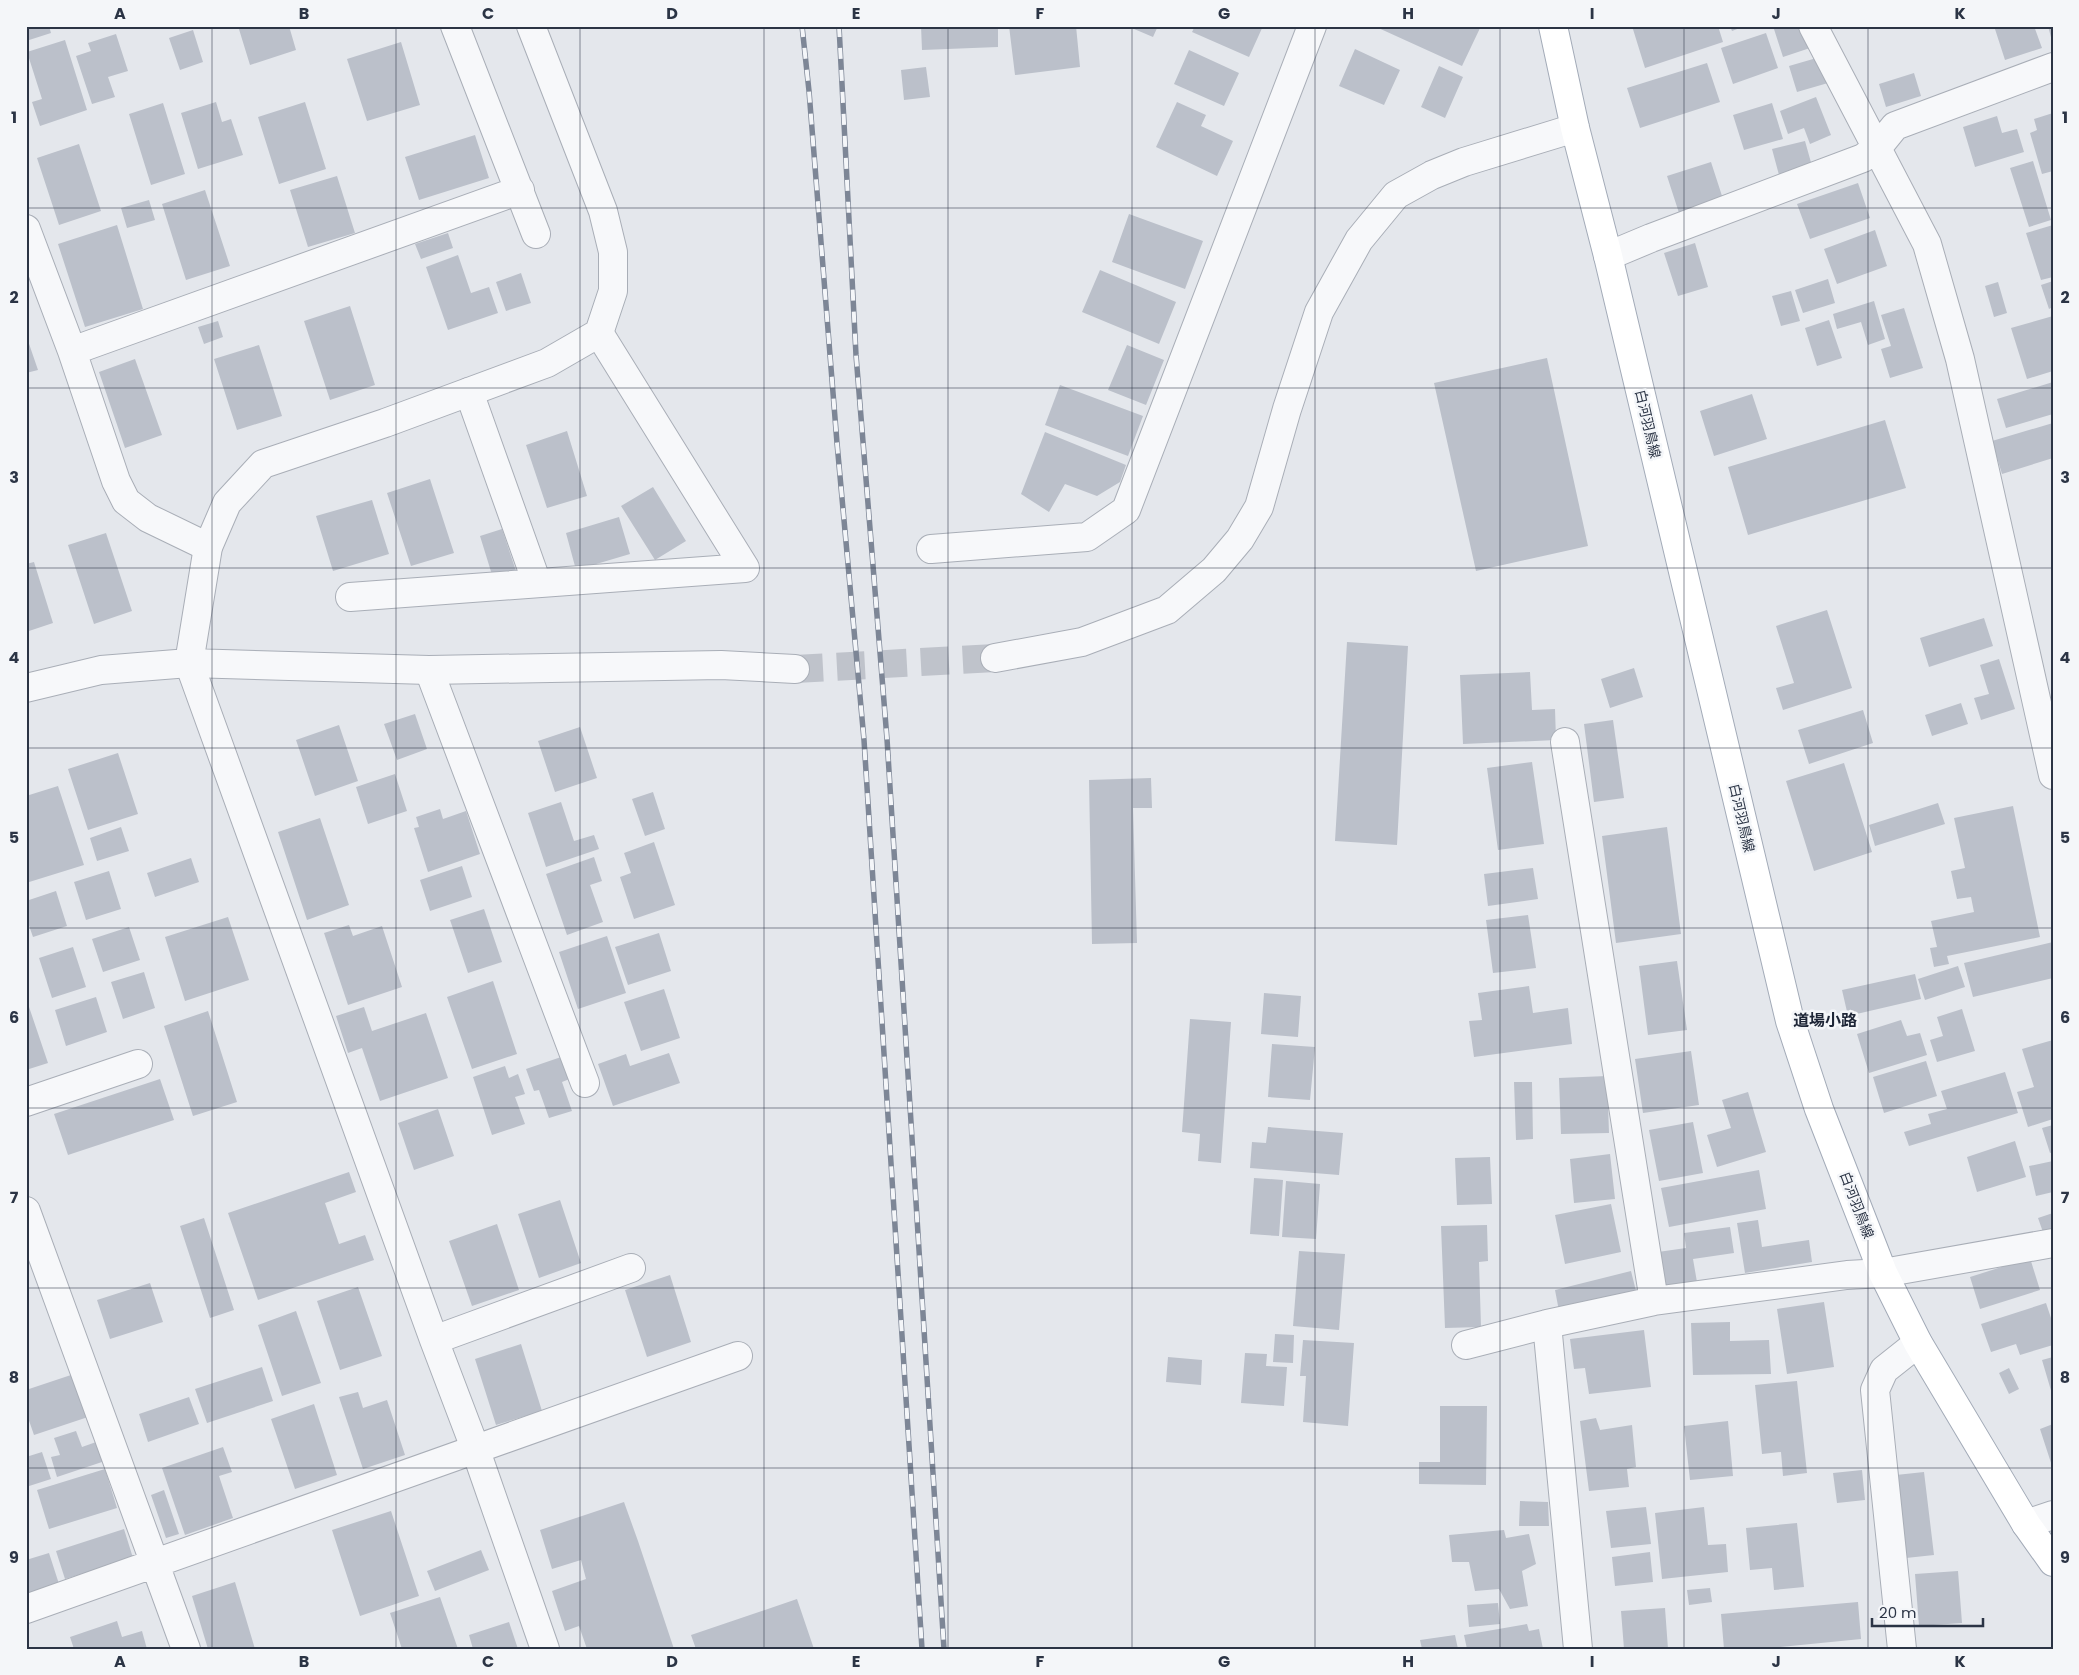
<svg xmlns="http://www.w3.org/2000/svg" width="2079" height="1675" viewBox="0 0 2079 1675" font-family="Poppins,'Noto Sans JP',sans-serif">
<rect width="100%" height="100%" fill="#e4e7ec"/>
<path fill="#bbc0ca" d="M26 26H49L51 33 26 41Z
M238 26H289L296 50 250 65Z
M921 26H998V47L922 50Z
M1009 26H1076L1080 67 1015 75Z
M1127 26H1158L1153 37Z
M1195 26H1263L1249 57 1192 32Z
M1374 26H1481L1462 66Z
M1632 26H1718L1723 42 1645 68Z
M1730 26H1745L1732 31Z
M1773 26H1803L1810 48 1783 57Z
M1994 26H2034L2042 48 2005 60Z
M2048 26H2053V41H2052Z
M193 30 203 62 180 70 169 38Z
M1766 33 1778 68 1733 84 1721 48Z
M116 34 128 71 108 77 115 97 92 104 76 56 91 51 88 43Z
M65 40 87 110 40 126 32 102 42 99 27 52Z
M401 42 420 105 367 121 347 59Z
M1355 49 1400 70 1384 105 1339 86Z
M1189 50 1239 73 1224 106 1174 84Z
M1820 57 1828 83 1797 92 1789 66Z
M1707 63 1720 102 1640 128 1627 88Z
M1439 66 1463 77 1445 118 1421 107Z
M926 67 930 97 904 100 901 70Z
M1914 73 1921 96 1886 107 1879 84Z
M1816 97 1831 135 1810 144 1804 128 1788 134 1780 111Z
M216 102 222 122 231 119 243 155 198 169 181 113Z
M305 102 326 169 279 184 258 117Z
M1177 102 1206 115 1201 126 1233 141 1217 176 1156 147Z
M163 103 185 174 151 185 129 114Z
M1772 103 1783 139 1744 150 1733 115Z
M2053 113V171L2042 174 2030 133 2037 130 2034 119Z
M1997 116 2002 133 2017 129 2024 152 1975 167 1963 127Z
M475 135 489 178 419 200 405 157Z
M1805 141 1812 166 1779 175 1772 149Z
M79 144 101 211 59 225 37 158Z
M2033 161 2051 220 2029 227 2010 168Z
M1711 162 1723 199 1679 213 1667 176Z
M337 176 355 233 308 247 290 190Z
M1858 183 1870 218 1810 239 1797 204Z
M205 190 230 266 186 280 162 204Z
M149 200 155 220 127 228 121 208Z
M1129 214 1203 241 1185 289 1112 262Z
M117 225 143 309 85 327 58 244Z
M2053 225V277L2041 280 2026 233Z
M1875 230 1887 266 1837 284 1824 249Z
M448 233 453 248 421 259 415 244Z
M1695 243 1708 287 1678 296 1664 253Z
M458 255 471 293 489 287 498 313 448 330 426 267Z
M1100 270 1176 302 1159 344 1082 312Z
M521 273 531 303 506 311 496 282Z
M1828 279 1835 303 1803 313 1795 290Z
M2053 281V307L2049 309 2041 285Z
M1998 282 2007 313 1994 317 1985 286Z
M1791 291 1800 321 1781 326 1772 296Z
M1874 301 1885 339 1868 345 1861 322 1837 329 1833 314Z
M350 306 375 385 330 400 304 321Z
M1904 308 1923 368 1890 378 1881 349 1891 346 1881 315Z
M2053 316V371L2027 379 2011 328Z
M1829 320 1842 358 1817 366 1805 328Z
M218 321 223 337 204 344 198 327Z
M26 335 38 370 26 373Z
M259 345 282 416 237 430 214 359Z
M1127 345 1164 360 1146 405 1108 390Z
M1547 358 1588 546 1476 571 1434 383Z
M135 359 162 435 125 448 99 372Z
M2053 382V414L2006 428 1997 399Z
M1060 385 1143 416 1128 456 1045 425Z
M1752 394 1767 439 1714 456 1700 411Z
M1885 420 1906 488 1748 535 1728 467Z
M2053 423V458L2002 474 1992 441Z
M567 431 587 496 547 508 526 445Z
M1045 432 1126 465 1120 482 1097 496 1065 484 1049 512 1021 494Z
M430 479 454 553 411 566 387 493Z
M653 487 686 541 655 560 621 506Z
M372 500 389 554 333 571 316 516Z
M619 517 630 554 576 570 566 533Z
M502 529 516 571 493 578 480 536Z
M106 533 132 611 94 624 68 545Z
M34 562 53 623 26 632V564Z
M1827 610 1852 688 1783 710 1776 688 1794 683 1776 626Z
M1984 618 1993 646 1929 667 1920 638Z
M1347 642 1408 646 1397 845 1335 841Z
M1999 659 2015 709 1981 720 1974 698 1989 694 1980 665Z
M1634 668 1643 697 1610 708 1601 679Z
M1530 672 1532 710 1555 709 1556 740 1463 744 1460 675Z
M1961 703 1968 724 1932 736 1925 715Z
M1863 710 1873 743 1809 764 1798 730Z
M415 714 427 749 397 760 384 724Z
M1613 720 1624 798 1594 802 1584 724Z
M339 725 358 781 315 796 296 740Z
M580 727 597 778 555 792 538 741Z
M118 753 138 814 88 830 68 769Z
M1532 762 1544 844 1498 850 1487 768Z
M1844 763 1872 852 1814 871 1786 781Z
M395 774 407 811 368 824 356 787Z
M1151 778 1152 808H1133L1137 943 1092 944 1089 780Z
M58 786 84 865 26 883V796Z
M653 792 665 829 645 836 632 799Z
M561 802 574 841 594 835 599 849 546 867 528 813Z
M1938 803 1945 824 1875 846 1869 825Z
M2013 806 2040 937 1947 956 1949 964 1934 967 1930 948 1937 947 1931 921 1974 912 1971 897 1957 899 1951 871 1965 868 1954 818Z
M440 809 443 819 466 811 480 854 428 872 414 828 419 827 416 817Z
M320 818 349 905 307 920 278 832Z
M121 827 129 851 97 861 90 838Z
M1667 827 1681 934 1616 943 1602 836Z
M654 842 675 905 634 919 620 877 631 873 624 853Z
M594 857 602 881 590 885 603 922 567 935 546 874Z
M191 858 199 882 155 897 147 873Z
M462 866 472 897 430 911 420 880Z
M1533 868 1538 899 1488 906 1484 874Z
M109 871 121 909 86 920 74 882Z
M56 891 67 926 33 937 26 917V901Z
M484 909 502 962 468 973 450 920Z
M1528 915 1536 968 1493 973 1486 920Z
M228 917 249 980 185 1001 165 937Z
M349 925 353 936 382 926 402 987 348 1005 324 933Z
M129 927 140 960 103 972 92 939Z
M659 933 671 971 628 985 615 947Z
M607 936 626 993 578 1009 559 952Z
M2053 942V978L1973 997 1964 963Z
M73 947 86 987 52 998 39 958Z
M1677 961 1687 1030 1648 1035 1639 966Z
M1958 966 1965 987 1925 1000 1918 979Z
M144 972 155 1008 123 1019 111 982Z
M1915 974 1921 999 1848 1016 1842 990Z
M493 981 517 1054 472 1069 447 997Z
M1529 986 1533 1013 1568 1008 1572 1044 1474 1057 1469 1021 1482 1020 1478 993Z
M664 989 680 1038 641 1051 624 1002Z
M1264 993 1301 996 1298 1037 1261 1034Z
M96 997 107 1032 66 1046 55 1010Z
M26 998 48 1063 26 1070Z
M364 1007 372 1031 426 1013 448 1078 380 1101 362 1048 348 1053 336 1016Z
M1962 1009 1975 1051 1937 1062 1930 1040 1943 1036 1937 1017Z
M208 1011 237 1102 193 1116 164 1026Z
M1190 1019 1231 1022 1221 1163 1198 1161 1200 1134 1182 1132Z
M1901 1020 1907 1036 1920 1033 1927 1055 1869 1073 1857 1034Z
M2053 1040V1119L2028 1127 2017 1092 2034 1087 2022 1049Z
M1272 1044 1315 1047 1310 1100 1268 1097Z
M1691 1051 1699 1105 1643 1113 1635 1059Z
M669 1053 680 1083 613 1106 598 1064 626 1054 630 1066Z
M564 1056 572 1078 562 1082 572 1111 549 1118 539 1090 534 1091 526 1069Z
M1926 1061 1937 1096 1884 1113 1873 1077Z
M505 1066 509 1078 518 1074 525 1094 515 1097 525 1124 492 1135 473 1077Z
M2005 1072 2018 1113 1909 1146 1904 1132 1931 1124 1928 1114 1947 1109 1941 1091Z
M1607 1076 1609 1133 1561 1134 1559 1078Z
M160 1079 174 1120 68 1155 54 1114Z
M1514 1082H1532L1533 1139 1516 1140Z
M1748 1092 1766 1152 1717 1167 1707 1135 1731 1128 1722 1100Z
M438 1109 454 1156 414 1170 398 1123Z
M1693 1122 1703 1173 1659 1181 1649 1130Z
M2053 1125V1152L2050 1153 2042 1128Z
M1268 1127 1343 1133 1339 1175 1250 1168 1252 1142 1266 1143Z
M2015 1141 2026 1177 1977 1192 1967 1157Z
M1610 1154 1615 1199 1574 1203 1570 1159Z
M1490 1157 1492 1204 1457 1205 1455 1158Z
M2053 1161V1192L2036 1196 2029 1166Z
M1759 1170 1766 1209 1669 1227 1661 1188Z
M349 1172 356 1192 325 1203 339 1244 365 1235 374 1260 258 1300 228 1213Z
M1254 1178 1283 1180 1279 1236 1250 1234Z
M1286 1181 1320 1184 1316 1239 1282 1237Z
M560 1200 581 1263 539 1278 518 1214Z
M1611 1204 1621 1252 1565 1264 1555 1215Z
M2053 1213V1231L2044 1235 2038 1218Z
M204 1218 234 1310 210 1318 180 1226Z
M1758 1220 1762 1247 1809 1240 1812 1262 1745 1273 1737 1223Z
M497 1224 519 1290 472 1306 449 1241Z
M1487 1225 1488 1261 1479 1262 1481 1327 1445 1328 1441 1226Z
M1730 1227 1734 1253 1693 1259 1697 1282 1663 1286 1658 1252 1686 1248 1684 1233Z
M1299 1251 1345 1254 1339 1330 1293 1326Z
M2030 1258 2040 1290 1980 1309 1970 1277Z
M1631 1271 1636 1291 1559 1311 1555 1290Z
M670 1275 691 1342 647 1357 625 1290Z
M150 1283 163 1322 110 1339 97 1300Z
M358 1287 382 1356 340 1370 317 1301Z
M1824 1302 1834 1367 1787 1374 1777 1309Z
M2046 1303 2053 1324V1345L2020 1355 2016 1344 1991 1352 1981 1324Z
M296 1311 321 1383 282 1396 258 1325Z
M1730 1322V1341L1769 1340 1771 1374 1693 1375 1691 1323Z
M1644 1330 1651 1387 1589 1394 1585 1368 1574 1369 1570 1339Z
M1275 1334 1294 1335 1293 1363 1273 1362Z
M1303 1340 1354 1343 1348 1426 1303 1422 1306 1376H1300Z
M521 1344 542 1411 496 1425 475 1359Z
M1245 1353 1267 1354 1266 1366 1287 1367 1284 1406 1241 1403Z
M1168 1357 1202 1360 1201 1385 1166 1382Z
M2053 1357V1394H2052L2042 1360Z
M262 1367 273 1401 207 1423 195 1389Z
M2009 1368 2019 1389 2009 1394 1999 1373Z
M74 1374 88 1417 34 1435 26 1412V1390Z
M1797 1381 1807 1473 1783 1476 1781 1452 1762 1454 1755 1385Z
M358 1392 363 1408 387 1400 405 1455 363 1469 339 1397Z
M189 1397 199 1424 148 1442 139 1414Z
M314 1404 337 1475 295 1489 271 1419Z
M1440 1406H1487L1486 1485 1419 1484V1462H1440Z
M1596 1418 1600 1430 1632 1425 1636 1467 1627 1469 1629 1487 1589 1491 1580 1421Z
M1728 1421 1733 1476 1690 1480 1684 1426Z
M2053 1424V1466H2052L2040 1429Z
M76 1431 82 1447 99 1441 105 1461 57 1477 51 1457 60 1455 54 1438Z
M223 1447 232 1472 219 1476 233 1518 185 1535 162 1468Z
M42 1452 51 1479 26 1487V1457Z
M105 1469 117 1508 49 1529 37 1490Z
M1862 1470 1865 1500 1837 1503 1833 1473Z
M1924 1472 1934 1555 1906 1558 1896 1475Z
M164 1490 179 1534 166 1538 151 1495Z
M1520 1501 1548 1502 1549 1526H1519Z
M624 1502 638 1541 674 1649H610L609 1647 587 1649 579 1626 565 1631 552 1591 586 1579 581 1560 552 1569 540 1530Z
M1646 1507 1651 1544 1611 1548 1606 1511Z
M1704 1507 1708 1545 1726 1544 1728 1572 1662 1579 1655 1513Z
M391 1511 419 1596 360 1616 332 1530Z
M1797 1523 1804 1587 1774 1590 1772 1568 1750 1570 1746 1528Z
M124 1529 133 1558 65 1579 56 1551Z
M1504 1530 1506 1538 1529 1534 1536 1564 1522 1571 1528 1606 1510 1609 1499 1589 1475 1591 1469 1562H1452L1449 1535Z
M481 1550 489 1570 435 1591 427 1571Z
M1650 1552 1653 1582 1615 1586 1612 1557Z
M49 1553 59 1584 26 1594V1560Z
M1958 1571 1962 1623 1919 1626 1915 1574Z
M235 1582 255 1649H208L192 1596Z
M1710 1588 1712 1602 1689 1605 1687 1590Z
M440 1597 458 1649H402L390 1613Z
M797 1599 814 1649H696L691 1635Z
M1858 1602 1861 1639 1761 1649H1724L1721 1614Z
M1498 1603 1500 1624 1469 1627 1467 1605Z
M1665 1608 1668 1649H1624L1621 1611Z
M117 1621 122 1637 142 1631 147 1649H74L70 1637Z
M509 1622 518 1649H473L469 1635Z
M1527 1624 1529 1631 1539 1629 1543 1649H1467L1464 1635Z
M1455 1635 1458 1649H1422L1420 1640Z"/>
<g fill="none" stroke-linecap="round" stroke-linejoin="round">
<path stroke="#bfc3cb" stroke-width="28" stroke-dasharray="28 14" stroke-linecap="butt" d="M795 669 995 658"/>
<defs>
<path id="minor" d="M455 26 536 234
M1813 26 1927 244 1960 359 2053 775
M26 229 72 351 116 481 126 501 148 518 208 547
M1608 256 1651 238 1863 158 1878 147 1895 126 2053 67
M72 351 520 190
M469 392 537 583
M931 549 1087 537 1126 510 1312 26
M350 597 745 568 599 333
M189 663 434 1340 475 1448 545 1649
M429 670 585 1083
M1565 742 1654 1301
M26 1102 138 1064
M26 1211 186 1649
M1547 1324 1578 1649
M434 1340 631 1268
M1466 1345 1547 1324 1654 1301 1847 1275 1883 1273 2053 1243
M26 1609 738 1356
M1902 1649 1875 1390 1884 1370 1918 1343"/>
<path id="tertiary" d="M995 658 1082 642 1167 610 1214 570 1240 539 1259 507 1287 409 1319 312 1359 240 1396 195 1432 175 1464 162 1575 128
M189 663 208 547 227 503 263 464 385 423 547 363 599 333 613 291V252L603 211 531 26
M26 688 101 670 189 663 429 670 721 665 795 669
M2026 1524 2053 1515"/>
<path id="primary" d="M1553 26 1575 128 1608 256 1790 1021 1819 1109 1883 1273 1918 1343 2026 1524 2053 1562"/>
</defs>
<use href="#minor" stroke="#a9aeb7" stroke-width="30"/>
<use href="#tertiary" stroke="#a9aeb7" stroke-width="30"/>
<use href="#primary" stroke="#a3abb8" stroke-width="30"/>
<use href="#minor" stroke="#f7f8fa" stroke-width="28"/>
<use href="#tertiary" stroke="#f7f8fa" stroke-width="28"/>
<use href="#primary" stroke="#fff" stroke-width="28"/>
<defs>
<path id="rail" d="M802 26 809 91 837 443 864 740 922 1649
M839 26 856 355 887 739 944 1649"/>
</defs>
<use href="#rail" stroke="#7d8696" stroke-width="5.5"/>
<use href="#rail" stroke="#f4f6f9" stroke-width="4" stroke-dasharray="11" stroke-linecap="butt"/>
</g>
<path fill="none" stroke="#2b3445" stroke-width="1" stroke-opacity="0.55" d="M212 26V1649M396 26V1649M580 26V1649M764 26V1649M948 26V1649M1132 26V1649M1315 26V1649M1500 26V1649M1684 26V1649M1868 26V1649M26 208H2053M26 388H2053M26 568H2053M26 748H2053M26 928H2053M26 1108H2053M26 1288H2053M26 1468H2053"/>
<g text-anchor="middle" stroke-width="5" stroke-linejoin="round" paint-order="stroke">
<g font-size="14" fill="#2b3445" stroke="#f4f6f9">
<text transform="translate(1648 424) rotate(77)" y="5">白河羽鳥線</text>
<text transform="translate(1742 818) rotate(77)" y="5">白河羽鳥線</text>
<text transform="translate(1857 1205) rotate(69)" y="5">白河羽鳥線</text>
</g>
<g font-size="16" font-weight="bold" fill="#1d2536" stroke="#f4f6f9">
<text x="1825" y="1026">道場小路</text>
</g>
</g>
<rect width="2079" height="1675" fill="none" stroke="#f4f6f9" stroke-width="55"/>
<path d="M1872 1618v8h111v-8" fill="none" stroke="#2b3445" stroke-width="2.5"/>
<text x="1879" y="1618" font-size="15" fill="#2b3445" stroke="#f4f6f9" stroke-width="4" paint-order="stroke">20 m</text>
<rect x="28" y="28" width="2024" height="1620" fill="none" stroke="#2b3445" stroke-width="2"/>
<g font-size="16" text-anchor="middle" font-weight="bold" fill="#2b3445">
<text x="120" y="19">A</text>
<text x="304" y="19">B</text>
<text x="488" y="19">C</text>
<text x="672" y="19">D</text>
<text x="856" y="19">E</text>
<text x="1040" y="19">F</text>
<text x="1224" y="19">G</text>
<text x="1408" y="19">H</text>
<text x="1592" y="19">I</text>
<text x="1776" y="19">J</text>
<text x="1960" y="19">K</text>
<text x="14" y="123">1</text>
<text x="2065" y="123">1</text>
<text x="14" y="303">2</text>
<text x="2065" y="303">2</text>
<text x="14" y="483">3</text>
<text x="2065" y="483">3</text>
<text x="14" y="663">4</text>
<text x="2065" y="663">4</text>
<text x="14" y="843">5</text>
<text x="2065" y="843">5</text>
<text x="14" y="1023">6</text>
<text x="2065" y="1023">6</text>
<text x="14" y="1203">7</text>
<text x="2065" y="1203">7</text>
<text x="14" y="1383">8</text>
<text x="2065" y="1383">8</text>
<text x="14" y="1563">9</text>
<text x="2065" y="1563">9</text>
<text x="120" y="1667">A</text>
<text x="304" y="1667">B</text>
<text x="488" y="1667">C</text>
<text x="672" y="1667">D</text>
<text x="856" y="1667">E</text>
<text x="1040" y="1667">F</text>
<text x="1224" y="1667">G</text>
<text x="1408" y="1667">H</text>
<text x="1592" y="1667">I</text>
<text x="1776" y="1667">J</text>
<text x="1960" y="1667">K</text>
</g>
</svg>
